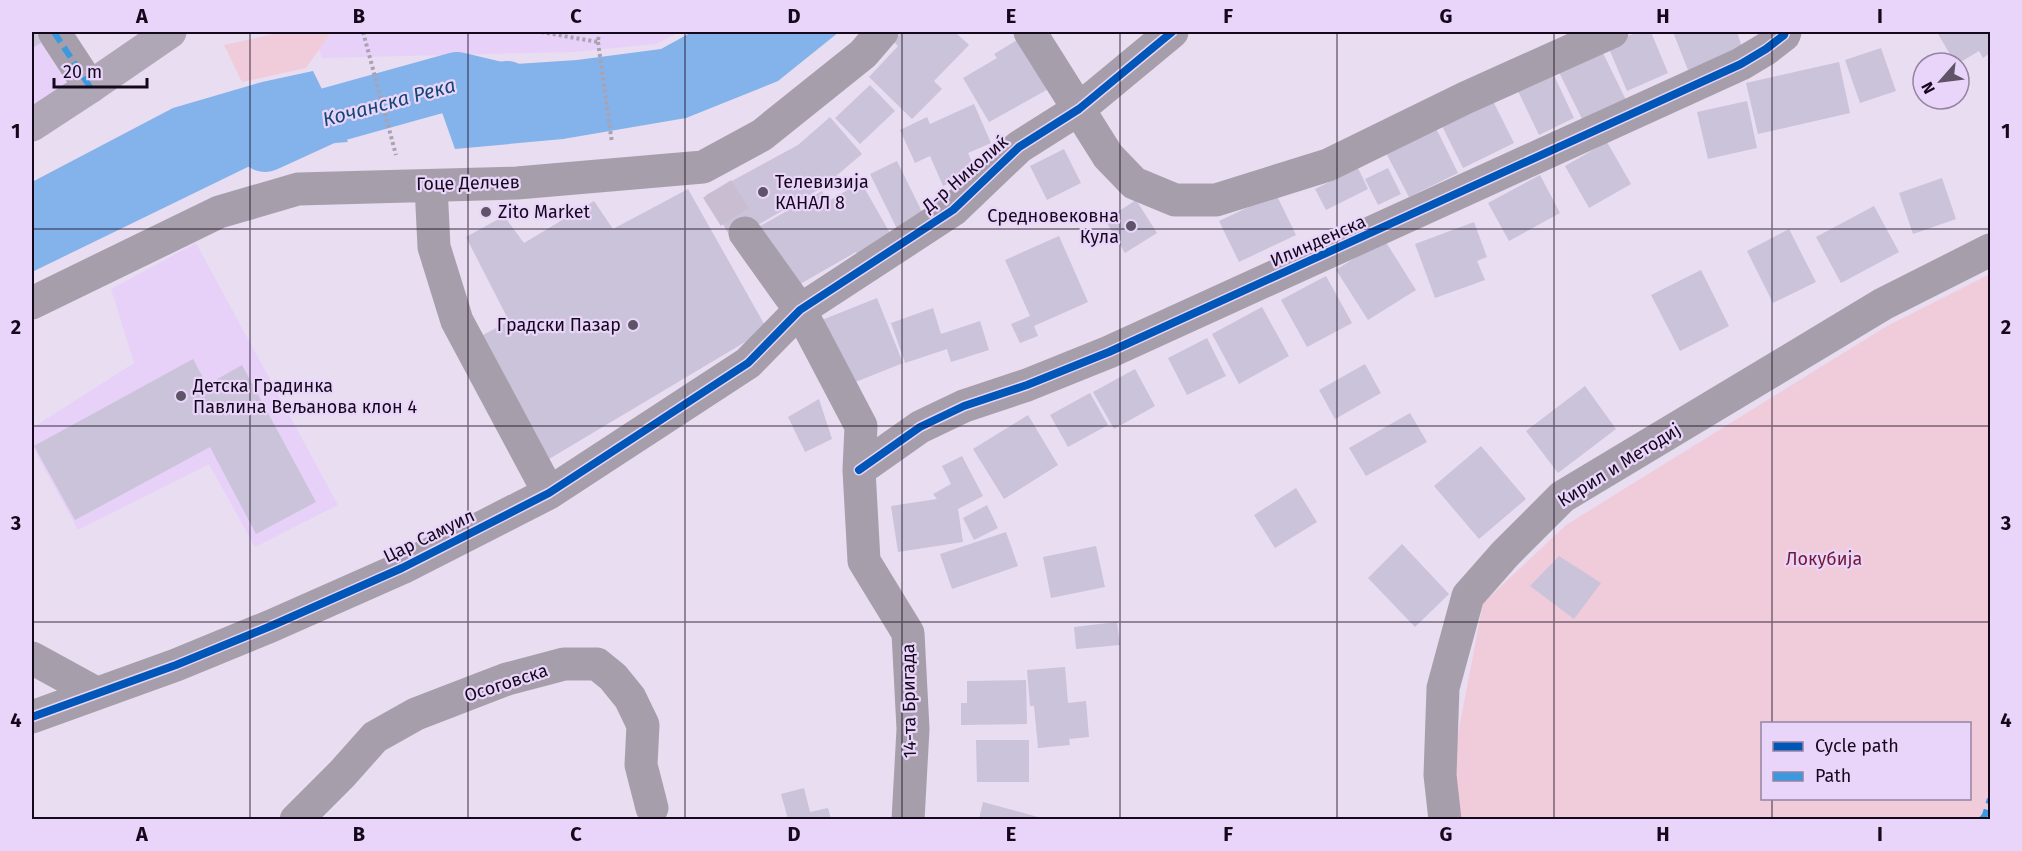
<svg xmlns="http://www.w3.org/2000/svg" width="2022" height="851" viewBox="0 0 2022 851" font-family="'Fira Sans',sans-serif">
<rect width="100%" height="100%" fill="#e9ddf2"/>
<path fill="#e7d1f8" d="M32 32H41L72 81 32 105Z
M313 32H679L656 44 574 52 322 58Z
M196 243 338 505 255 547 209 464 78 530 32 446V428L134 363 111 289Z"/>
<path fill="#f0ccda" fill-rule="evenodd" d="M282 32H329L330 34 306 68 242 82 224 45Z
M1990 274V819H1461L1453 760 1483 603 1566 525 1887 326ZM1762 724H1970V798H1762Z"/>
<path fill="#84b2ea" d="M692 32H839L778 81 686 118 563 139 455 149 427 70 577 60 661 49Z
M313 71 348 142 291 146 32 272V182L173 108 262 82Z"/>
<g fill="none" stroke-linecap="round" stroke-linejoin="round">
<path stroke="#84b2ea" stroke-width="56" d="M265 144 324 117 457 80 499 90 507 89"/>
</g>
<path fill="#cac3d9" d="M32 32H35L41 43 32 48Z
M902 32H955L969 45 934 81 942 89 912 119 869 77 898 46 893 41Z
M1638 32H1651L1668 73 1627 91 1607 44Z
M1673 32H1737L1743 50 1688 70Z
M1937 32H1990V53L1983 58 1979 51 1959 63H1955Z
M1022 37 1052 87 989 122 963 78 997 58 994 54Z
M1597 41 1626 100 1583 121 1554 62Z
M1881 48 1896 91 1860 103 1845 60Z
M1839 62 1850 113 1758 134 1746 83Z
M1551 69 1574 118 1539 135 1516 87Z
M870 85 895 111 860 144 835 118Z
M1493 101 1514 143 1463 168 1442 126Z
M1747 101 1757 148 1708 159 1697 112Z
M974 104 991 143 968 153 976 171 943 186 930 156 915 163 900 130 927 117 930 124Z
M830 117 862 154 823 187 732 240 706 195 798 145Z
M1435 126 1458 173 1409 197 1385 151Z
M1607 142 1631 184 1589 208 1565 166Z
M1064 149 1081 183 1047 200 1030 166Z
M897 161 925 218 898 231 870 174Z
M1358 168 1368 189 1326 210 1315 189Z
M1388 168 1401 194 1378 205 1365 179Z
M1540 175 1560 213 1509 241 1488 203Z
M1942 178 1956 219 1913 234 1899 193Z
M861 182 891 235 857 254 856 252 788 291 753 230 822 191 827 202Z
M688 189 767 329 549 459 483 335 509 321 466 237 504 216 524 243 594 201 613 229Z
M1276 194 1296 235 1239 262 1219 221Z
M1136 200 1157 233 1125 253 1105 220Z
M1874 206 1899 252 1841 283 1816 237Z
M1474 222 1487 257 1477 261 1485 280 1435 298 1415 244Z
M1789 229 1816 282 1773 303 1747 251Z
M1059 236 1088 302 1034 326 1038 336 1020 343 1011 324 1030 316 1005 260Z
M1384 239 1416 290 1368 320 1336 270Z
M1701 270 1729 326 1680 351 1651 295Z
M1326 276 1352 323 1307 347 1281 300Z
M877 298 903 363 848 385 822 320Z
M1262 307 1289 356 1239 384 1212 334Z
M933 308 941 334 980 321 989 350 951 362 947 349 905 363 891 323Z
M1207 338 1226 376 1187 395 1168 358Z
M193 359 207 385 242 365 316 502 256 534 210 447 75 520 34 446Z
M1365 364 1381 393 1335 419 1319 390Z
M1135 369 1155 406 1114 429 1093 392Z
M1585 386 1616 429 1558 473 1526 431Z
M1090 393 1108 425 1068 447 1050 415Z
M819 399 832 439 805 452 788 417Z
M1410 413 1427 442 1366 476 1349 448Z
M1028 415 1058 465 1004 499 973 449Z
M1481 446 1526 499 1479 539 1434 486Z
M962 456 983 496 958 509 963 542 898 552 891 506 937 499 933 494 951 484 942 466Z
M1296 488 1317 522 1275 548 1254 515Z
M987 505 998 528 974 540 963 518Z
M1006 532 1018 566 952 589 940 554Z
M1402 544 1449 594 1415 627 1368 578Z
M1096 546 1105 587 1051 598 1043 557Z
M1559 556 1601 583 1574 619 1530 586Z
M1117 622 1120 645 1076 649 1074 627Z
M1065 667 1068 703 1086 701 1089 737 1069 739 1070 745 1038 748 1034 706H1030L1027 670Z
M1026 680 1027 724 961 725V703H967V681Z
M976 740H1029V782H977Z
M804 788 810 812 828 808 831 819H788L781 794Z
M983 802 1038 817 1037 819H979Z"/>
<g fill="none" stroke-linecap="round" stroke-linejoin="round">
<path stroke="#c9bdd2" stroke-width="33" stroke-dasharray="33 16" stroke-linecap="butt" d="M717 189 745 233"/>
<path stroke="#aaa2b1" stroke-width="4" stroke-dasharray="3 3" stroke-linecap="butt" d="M363 32 396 155
M541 32 598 42 599 32
M598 42 612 143"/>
<path stroke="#a69fab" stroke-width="33" d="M54 32 90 87
M1030 32 1108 156 1134 183 1175 200H1216L1328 165 1465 98 1612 32
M431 186 434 247 457 321 549 493
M745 233 800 310 861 426 859 470 864 561 908 633 913 729 908 820
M32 303 219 212 298 189 517 183 703 167 762 135 863 54 882 32
M859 470 920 427 964 406 1027 385 1109 352 1741 64 1766 49 1784 35 1785 32
M32 658 96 693
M32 717 176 665 271 626 402 568 549 493 748 363 800 310 953 210 1019 147 1079 109 1172 32
M296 820 342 774 375 737 416 714 507 679 564 664H597L613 677 630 698 643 725 641 765 652 808
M1445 820 1440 775 1443 688 1468 596 1505 554 1562 497 1883 304 1990 250"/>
<path stroke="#b0a7b6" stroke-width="33" d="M32 125 90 87 170 32"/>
<path stroke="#3b99df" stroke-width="6" stroke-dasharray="12 6" stroke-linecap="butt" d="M54 32 90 87
M1981 820 1985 815 1990 799"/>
<defs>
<path id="cycleway" d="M859 470 920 427 964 406 1027 385 1109 352 1741 64 1766 49 1784 35 1785 32
M32 717 176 665 271 626 402 568 549 493 748 363 800 310 953 210 1019 147 1079 109 1172 32"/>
</defs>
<use href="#cycleway" stroke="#ead5fa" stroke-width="11"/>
<use href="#cycleway" stroke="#0057b8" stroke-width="8"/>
</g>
<path fill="none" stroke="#15081d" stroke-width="1.5" stroke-opacity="0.55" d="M250 32V820M468 32V820M685 32V820M902 32V820M1120 32V820M1337 32V820M1554 32V820M1772 32V724M32 229H1990M32 426H1990M32 622H1990M1772 798V820"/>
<g fill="#5f5368" stroke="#ead5fa" stroke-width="2">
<circle cx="763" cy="192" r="6"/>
<circle cx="486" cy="212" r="6"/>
<circle cx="1131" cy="226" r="6"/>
<circle cx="633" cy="325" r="6"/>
<circle cx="181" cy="396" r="6"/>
</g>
<g text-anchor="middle" stroke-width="4.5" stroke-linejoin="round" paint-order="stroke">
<g font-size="18" fill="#15081d" stroke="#ead5fa">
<text transform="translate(965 174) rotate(-41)" y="6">Д-р Николиќ</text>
<text transform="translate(468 183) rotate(-1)" y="6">Гоце Делчев</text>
<text transform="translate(1318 241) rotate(-24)" y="6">Илинденска</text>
<text transform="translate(1619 465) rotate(-32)" y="6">Кирил и Методиј</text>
<text transform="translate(429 536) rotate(-26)" y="6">Цар Самуил</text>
<text transform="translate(506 683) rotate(-18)" y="6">Осоговска</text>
<text transform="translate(909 701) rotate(-91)" y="6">14-та Бригада</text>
</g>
<g font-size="18" fill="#15081d" stroke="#ead5fa" text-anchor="start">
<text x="775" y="188">Телевизија<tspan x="775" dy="21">КАНАЛ 8</tspan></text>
<text x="498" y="218">Zito Market</text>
<text x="1119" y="222" text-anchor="end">Средновековна<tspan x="1119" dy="21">Кула</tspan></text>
<text x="621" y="331" text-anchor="end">Градски Пазар</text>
<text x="193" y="392">Детска Градинка<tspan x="193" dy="21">Павлина Вељанова клон 4</tspan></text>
</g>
<g font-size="18" fill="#741831" stroke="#ead5fa">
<text x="1824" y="565">Локубија</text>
</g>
<g font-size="20" font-style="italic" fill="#134775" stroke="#ead5fa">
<text transform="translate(389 102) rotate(-15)" y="7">Кочанска Река</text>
</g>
</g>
<rect width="2022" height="851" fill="none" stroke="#ead5fa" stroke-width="66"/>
<rect x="1761" y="722" width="210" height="78" fill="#ead5fa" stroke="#9583a2" stroke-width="1.5"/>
<rect x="1773" y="742" width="30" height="9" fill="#0057b8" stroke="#9583a2" stroke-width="1.5"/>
<text x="1815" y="752" font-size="18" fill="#15081d">Cycle path</text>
<rect x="1773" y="772" width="30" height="9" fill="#3b99df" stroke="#9583a2" stroke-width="1.5"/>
<text x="1815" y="782" font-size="18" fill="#15081d">Path</text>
<g transform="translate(1941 81) rotate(242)"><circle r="28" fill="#ead5fa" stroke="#9583a2" stroke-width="1.5"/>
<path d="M0-4.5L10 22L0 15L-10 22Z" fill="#5f5368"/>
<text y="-9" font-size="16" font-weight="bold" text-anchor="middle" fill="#15081d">N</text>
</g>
<path d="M54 78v9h93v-9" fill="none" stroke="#15081d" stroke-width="3"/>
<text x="63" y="78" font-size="18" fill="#15081d" stroke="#ead5fa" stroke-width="4.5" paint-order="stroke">20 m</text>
<rect x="33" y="33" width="1956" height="785" fill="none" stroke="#15081d" stroke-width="2"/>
<g font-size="20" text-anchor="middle" font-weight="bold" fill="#15081d">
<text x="142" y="23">A</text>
<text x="359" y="23">B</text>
<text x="576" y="23">C</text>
<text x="794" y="23">D</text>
<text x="1011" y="23">E</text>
<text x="1228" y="23">F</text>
<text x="1446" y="23">G</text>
<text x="1663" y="23">H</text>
<text x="1880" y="23">I</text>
<text x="16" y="138">1</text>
<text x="2006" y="138">1</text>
<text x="16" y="334">2</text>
<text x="2006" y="334">2</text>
<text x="16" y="530">3</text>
<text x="2006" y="530">3</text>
<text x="16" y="727">4</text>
<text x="2006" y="727">4</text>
<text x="142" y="841">A</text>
<text x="359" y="841">B</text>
<text x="576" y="841">C</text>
<text x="794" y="841">D</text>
<text x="1011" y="841">E</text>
<text x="1228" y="841">F</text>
<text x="1446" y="841">G</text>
<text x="1663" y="841">H</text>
<text x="1880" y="841">I</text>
</g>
</svg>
